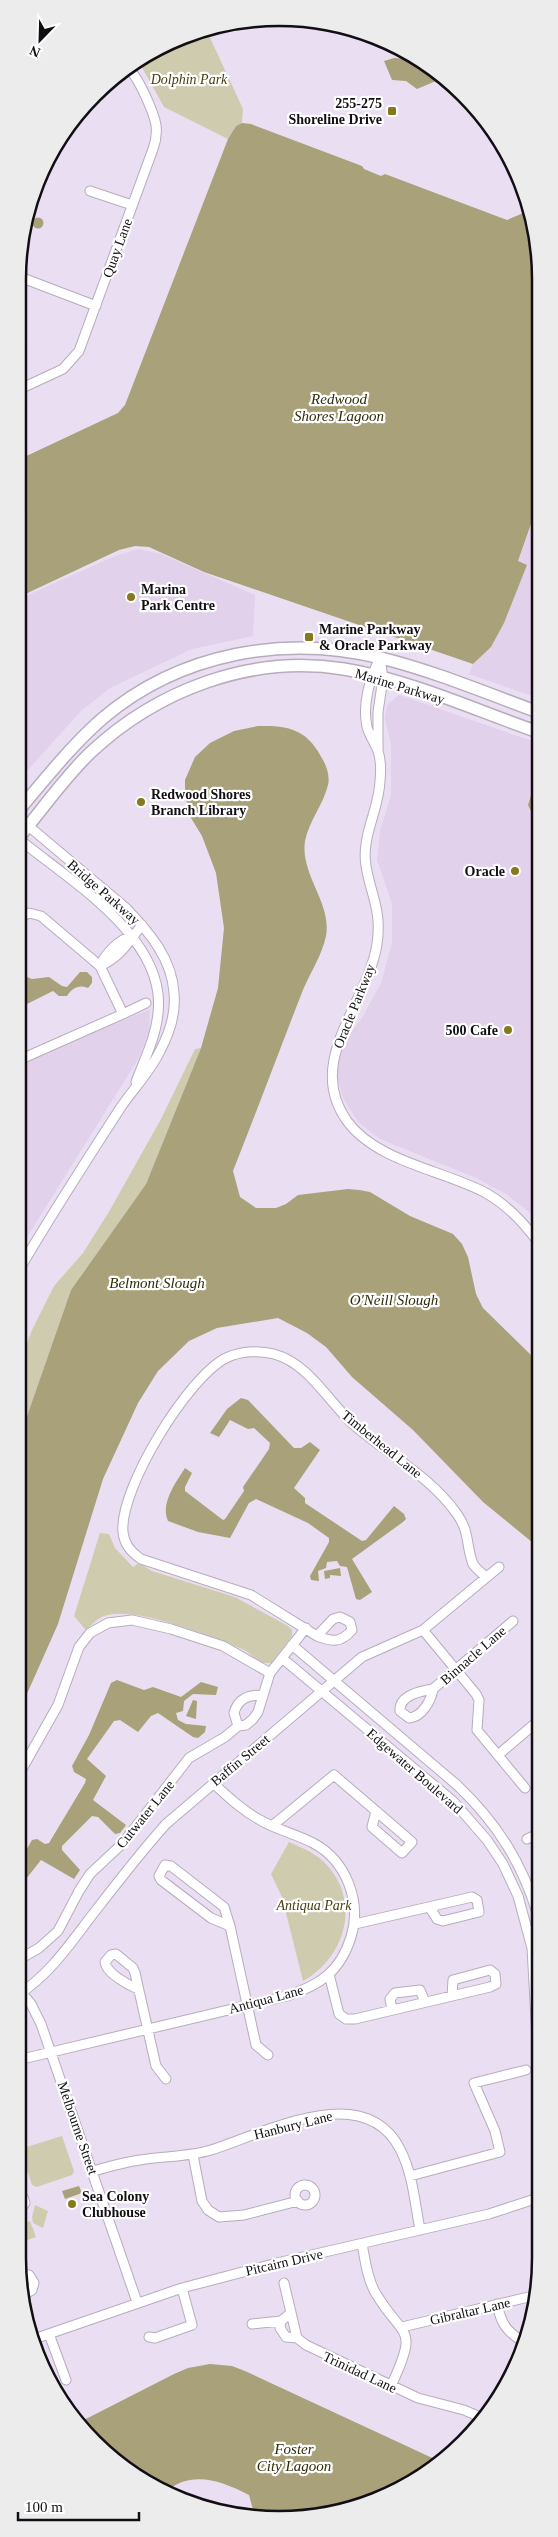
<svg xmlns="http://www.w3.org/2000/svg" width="558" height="2537" viewBox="0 0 558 2537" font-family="Georgia,serif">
<rect width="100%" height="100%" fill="#eadff2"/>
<path fill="#e1d1eb" d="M532 523 538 526V698L469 674 473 664 491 647 504 623 527 565 518 562Z
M139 549 161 554 255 595 253 636 192 649 110 688 80 712 19 780V599L115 556Z
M399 695 538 743V1225L530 1213 506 1194 476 1178 380 1139 358 1122 343 1098 336 1072 342 1044 362 1018 381 983 392 943V904L377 860 380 831 391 795V744L385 719 387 705Z
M150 1009 149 1031 140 1056 19 1250V1065Z"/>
<path fill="#cfcbaf" d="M206 29 243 109 242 123 236 126 228 139 164 107 139 62Z
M201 1048 146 1184 71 1290 18 1442 19 1363 32 1330 54 1286 83 1253 110 1210 161 1119 195 1049Z
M100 1533 109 1534 115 1548 133 1567 139 1563 152 1571 235 1597 288 1626 292 1630V1636L271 1663C254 1664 256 1655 242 1649 214 1637 133 1605 104 1616 98 1618 91 1625 86 1630L74 1616Z
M289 1842C300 1847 313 1852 323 1861 362 1898 347 1957 303 1981L282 1897 271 1874Z
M62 2136 74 2171 72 2175 37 2187 32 2185 20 2149Z
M35 2205 48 2211 43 2228 33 2223 32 2217Z
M30 2221 36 2237 19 2243 18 2225Z"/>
<path fill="#a8a179" d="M394 58C413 59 425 64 436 81L417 89 406 81 392 80 384 61Z
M242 123 251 124 362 166 364 169 381 176 385 174 507 220 528 211 538 245V508L535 513 538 515V526L531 524 518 561 527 565 504 623 491 647 473 664 204 572 149 547 135 546 119 550 19 597 20 459 118 413 125 405 228 139 236 126Z
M32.5 223a5.5 5.5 0 1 1 11 0a5.5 5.5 0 1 1-11 0Z
M258 726C290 725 308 730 323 760 327 767 330 777 328 785 323 805 309 821 305 841 300 875 332 903 326 936 322 956 308 976 301 995 278 1054 256 1113 233 1171L240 1197 256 1208H276L286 1204 298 1195 348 1189 359 1190 370 1192 410 1216 453 1234 462 1244 468 1257 476 1294 483 1308 530 1354 538 1367V1547L483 1502 413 1430 352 1377 326 1347 307 1333 278 1318 217 1328 189 1341 158 1371 138 1403 103 1479 58 1624 18 1714V1442L71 1290 146 1184 201 1048 218 988 224 928 216 873 202 836 191 818 185 796V780L195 757 210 743 234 731Z
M538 774V814L531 811 528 805Z
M80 972H87L92 977V983L88 988C79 984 72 988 67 996H59L53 991 19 1008V983L25 976 32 979 49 977 62 986 67 987Z
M241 1398 248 1400 294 1448H301L310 1442 320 1450 294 1488 305 1498V1503L362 1541 366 1540 394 1506 404 1514 406 1519 403 1522 352 1559 372 1592 360 1600 356 1599 347 1567 340 1566 337 1561 327 1562 326 1568 318 1571 319 1581 311 1580 310 1576 329 1542V1538L308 1523 256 1499 249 1503 230 1538 198 1532 168 1521C160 1504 176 1482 185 1468L192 1473 185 1487V1491L223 1520 225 1519 244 1491 243 1487 269 1449 270 1443 254 1428 248 1429 230 1420 219 1437 210 1433 227 1409Z
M340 1568 341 1576 330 1575V1578L325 1579 324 1571Z
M117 1680 144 1690 153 1687 181 1697 201 1682 218 1687 216 1695 193 1694 184 1701 183 1711 176 1713 178 1720 186 1724 206 1726 205 1732 198 1738 193 1737 158 1713 151 1716 138 1732 120 1720 114 1721 87 1759 106 1776 93 1800 126 1825 120 1833 115 1834 98 1817 92 1816 62 1846V1850L80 1870 74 1879 41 1860 18 1889V1864L32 1840 37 1839 45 1844 49 1843 85 1783 86 1779 74 1772 72 1766 89 1735 111 1683Z
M193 1700 197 1701 196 1719 186 1716Z
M79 2186 82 2193 65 2199 62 2191Z
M210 2364 232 2366 245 2371 441 2462 347 2511 262 2519 255 2517 249 2495C222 2481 190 2469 165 2493L163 2492 83 2431 78 2423 174 2374 188 2368Z"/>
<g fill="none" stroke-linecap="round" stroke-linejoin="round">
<defs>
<path id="minor" d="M90 191 132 205
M20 277 96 306
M20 389 63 369 79 351 153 149C156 141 157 133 156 125 154 113 137 73 127 68
M380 657C370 679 362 703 367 727 369 735 375 743 378 751 381 760 381 771 380 781 379 810 361 836 366 866 371 896 382 910 377 944 368 1003 304 1061 347 1121 377 1162 443 1170 486 1193 507 1205 524 1223 538 1242
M378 749V712L383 678 380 658
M19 839C70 881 167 938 158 1013 156 1037 144 1060 136 1082
M100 966C122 956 128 942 142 925
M100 966C105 954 119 939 133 936
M123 1014 146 1003
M19 1060 123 1014 100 966 41 916 29 913 19 918
M19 1270C51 1215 86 1161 121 1107 134 1088 150 1072 160 1051 169 1034 176 1012 174 993 172 959 150 933 127 909L19 818
M423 1630 476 1694 479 1700 477 1730 525 1788
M317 1636C332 1642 341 1643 352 1630L350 1622 340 1617 333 1619 317 1636 251 1595 141 1559C132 1553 124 1544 123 1532 119 1489 188 1377 226 1358 240 1351 259 1350 274 1354 310 1364 328 1402 355 1426 390 1456 430 1476 457 1514 470 1532 466 1547 473 1564 476 1569 482 1573 486 1577
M292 1645 457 1785C497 1823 523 1864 538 1916
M282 1658 454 1802 487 1840 503 1864 518 1896 532 1948 538 2055
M433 1689C421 1691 399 1695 400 1711L409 1718C422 1717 431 1701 433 1689L513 1621
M238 1726 234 1713C238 1698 249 1695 262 1695
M498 1755 538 1721
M18 1776 58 1705 79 1647 90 1633 108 1623 132 1620 171 1629 223 1646 270 1673
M272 1826 334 1775 376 1811 372 1827 402 1853 412 1842 376 1811
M527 1839 538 1834
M355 1924 472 1897 477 1900 479 1912 443 1921 437 1919 430 1908
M230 1926 224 1907 171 1866 165 1865 159 1876 161 1880 211 1918 230 1926 256 2045 268 2055
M18 1960 39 1948 58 1931 79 1891 90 1874 123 1843 189 1758 225 1737 238 1726 246 1725 253 1719 258 1712 270 1673 306 1628
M329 1974 339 2014 346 2019H355L490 1987 496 1984 495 1974 490 1970 453 1980 452 1996
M18 1988 31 2004 41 2024 137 2302
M138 1989C128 1985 106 1973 105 1962L111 1955 116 1954 133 1968 135 1973 156 2066 166 2079
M18 1995C51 1973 69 1945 93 1914 117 1883 140 1853 166 1824L362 1657 423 1630 499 1567
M392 2010 390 1999 395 1993 420 1990 425 2002
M18 2060 287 1996C320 1985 340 1972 351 1937 362 1902 346 1860 313 1843 296 1834 277 1830 260 1820 242 1810 228 1797 213 1783
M193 2155 202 2201 208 2210 219 2217 244 2215 298 2201
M93 2171C108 2167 124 2162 140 2160 164 2156 188 2157 211 2150 265 2133 364 2079 400 2149 413 2174 415 2204 420 2230
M410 2176 500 2152 495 2131 474 2083 526 2070
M295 2195a10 10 0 1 1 20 0a10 10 0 1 1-20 0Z
M18 2212 25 2203 23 2197 18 2193
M362 2244C365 2259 367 2278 375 2292 403 2340 420 2324 391 2386
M21 2274 29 2275 34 2283 32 2290 25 2294
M284 2283 297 2338 306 2345 418 2398 464 2410 480 2417
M497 2304C501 2323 506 2331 522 2341
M291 2313 281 2321 280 2328 286 2337 297 2338
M252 2324 281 2321
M402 2327 537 2295
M49 2334 66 2380
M149 2337 155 2338 192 2325 182 2288
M34 2339 182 2288 277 2263 489 2214 538 2198"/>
<path id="major" d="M19 810C46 778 72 745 103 718 180 653 285 634 381 658 434 671 486 693 538 712
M19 837C42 810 64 778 90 753 157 690 251 654 344 669 410 680 475 710 538 732"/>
</defs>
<use href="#minor" stroke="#b7acbe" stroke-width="11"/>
<use href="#major" stroke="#b7acbe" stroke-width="14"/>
<use href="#minor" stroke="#fff" stroke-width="9"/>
<use href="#major" stroke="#fff" stroke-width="11"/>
</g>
<g fill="#86781c" stroke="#fff" stroke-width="2">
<rect x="387" y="106" width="10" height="10" rx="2.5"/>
<circle cx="131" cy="597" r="5"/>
<rect x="304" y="632" width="10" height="10" rx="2.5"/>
<circle cx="141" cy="802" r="5"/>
<circle cx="515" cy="871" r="5"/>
<circle cx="508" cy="1030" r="5"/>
<circle cx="72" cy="2204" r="5"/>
</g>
<g text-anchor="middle" stroke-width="4.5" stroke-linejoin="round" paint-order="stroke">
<g font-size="14" font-style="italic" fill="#463e0b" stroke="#fff">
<text x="189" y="84">Dolphin Park</text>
<text x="314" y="1910">Antiqua Park</text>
</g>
<g font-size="14" font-weight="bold" fill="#120e14" stroke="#fff" text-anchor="start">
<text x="382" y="108" text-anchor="end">255-275<tspan x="382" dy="16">Shoreline Drive</tspan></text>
<text x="141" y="594">Marina<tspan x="141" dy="16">Park Centre</tspan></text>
<text x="319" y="634">Marine Parkway<tspan x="319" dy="16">&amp; Oracle Parkway</tspan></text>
<text x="151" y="799">Redwood Shores<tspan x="151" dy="16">Branch Library</tspan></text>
<text x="505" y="876" text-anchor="end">Oracle</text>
<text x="498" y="1035" text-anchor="end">500 Cafe</text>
<text x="82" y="2201">Sea Colony<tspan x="82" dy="16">Clubhouse</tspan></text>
</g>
<g font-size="14" fill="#120e14" stroke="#fff">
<text transform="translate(117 248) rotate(-70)" y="5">Quay Lane</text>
<text transform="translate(400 686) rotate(17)" y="5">Marine Parkway</text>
<text transform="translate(104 892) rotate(41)" y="5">Bridge Parkway</text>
<text transform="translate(354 1006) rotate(-68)" y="5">Oracle Parkway</text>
<text transform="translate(382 1444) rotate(39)" y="5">Timberhead Lane</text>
<text transform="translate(473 1655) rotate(-41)" y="5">Binnacle Lane</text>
<text transform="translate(240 1760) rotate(-40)" y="5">Baffin Street</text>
<text transform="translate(415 1771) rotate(41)" y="5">Edgewater Boulevard</text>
<text transform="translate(145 1814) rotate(-51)" y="5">Cutwater Lane</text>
<text transform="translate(266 1999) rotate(-15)" y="5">Antiqua Lane</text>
<text transform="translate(293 2125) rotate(-14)" y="5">Hanbury Lane</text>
<text transform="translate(78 2128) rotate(71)" y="5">Melbourne Street</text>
<text transform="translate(284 2262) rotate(-13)" y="5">Pitcairn Drive</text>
<text transform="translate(470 2311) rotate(-13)" y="5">Gibraltar Lane</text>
<text transform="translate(360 2372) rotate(25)" y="5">Trinidad Lane</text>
</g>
<g font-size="15" font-style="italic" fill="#312b08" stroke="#fff">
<text x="339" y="404">Redwood<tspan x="339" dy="17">Shores Lagoon</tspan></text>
<text x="157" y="1288">Belmont Slough</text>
<text x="394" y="1305">O'Neill Slough</text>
<text x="294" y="2454">Foster<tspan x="294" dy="17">City Lagoon</tspan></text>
</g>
</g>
<path d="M0 0H558V2537H0ZM279 26H279A253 253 0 0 1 532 279V2258A253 253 0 0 1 279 2511H279A253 253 0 0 1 26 2258V279A253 253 0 0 1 279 26Z" fill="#ececec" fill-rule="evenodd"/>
<path fill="none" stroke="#120e14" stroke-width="2.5" d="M279 26H279A253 253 0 0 1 532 279V2258A253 253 0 0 1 279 2511H279A253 253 0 0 1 26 2258V279A253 253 0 0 1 279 26Z"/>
<g transform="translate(40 40) rotate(203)" stroke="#ffffff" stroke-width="4" paint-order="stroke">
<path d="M0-4L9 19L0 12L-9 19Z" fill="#120e14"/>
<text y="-8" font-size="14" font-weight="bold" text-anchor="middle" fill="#120e14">N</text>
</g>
<path d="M18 2512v8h121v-8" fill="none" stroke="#120e14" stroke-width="2.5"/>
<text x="25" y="2512" font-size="15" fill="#120e14" stroke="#ffffff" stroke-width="4" paint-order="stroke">100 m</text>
</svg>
